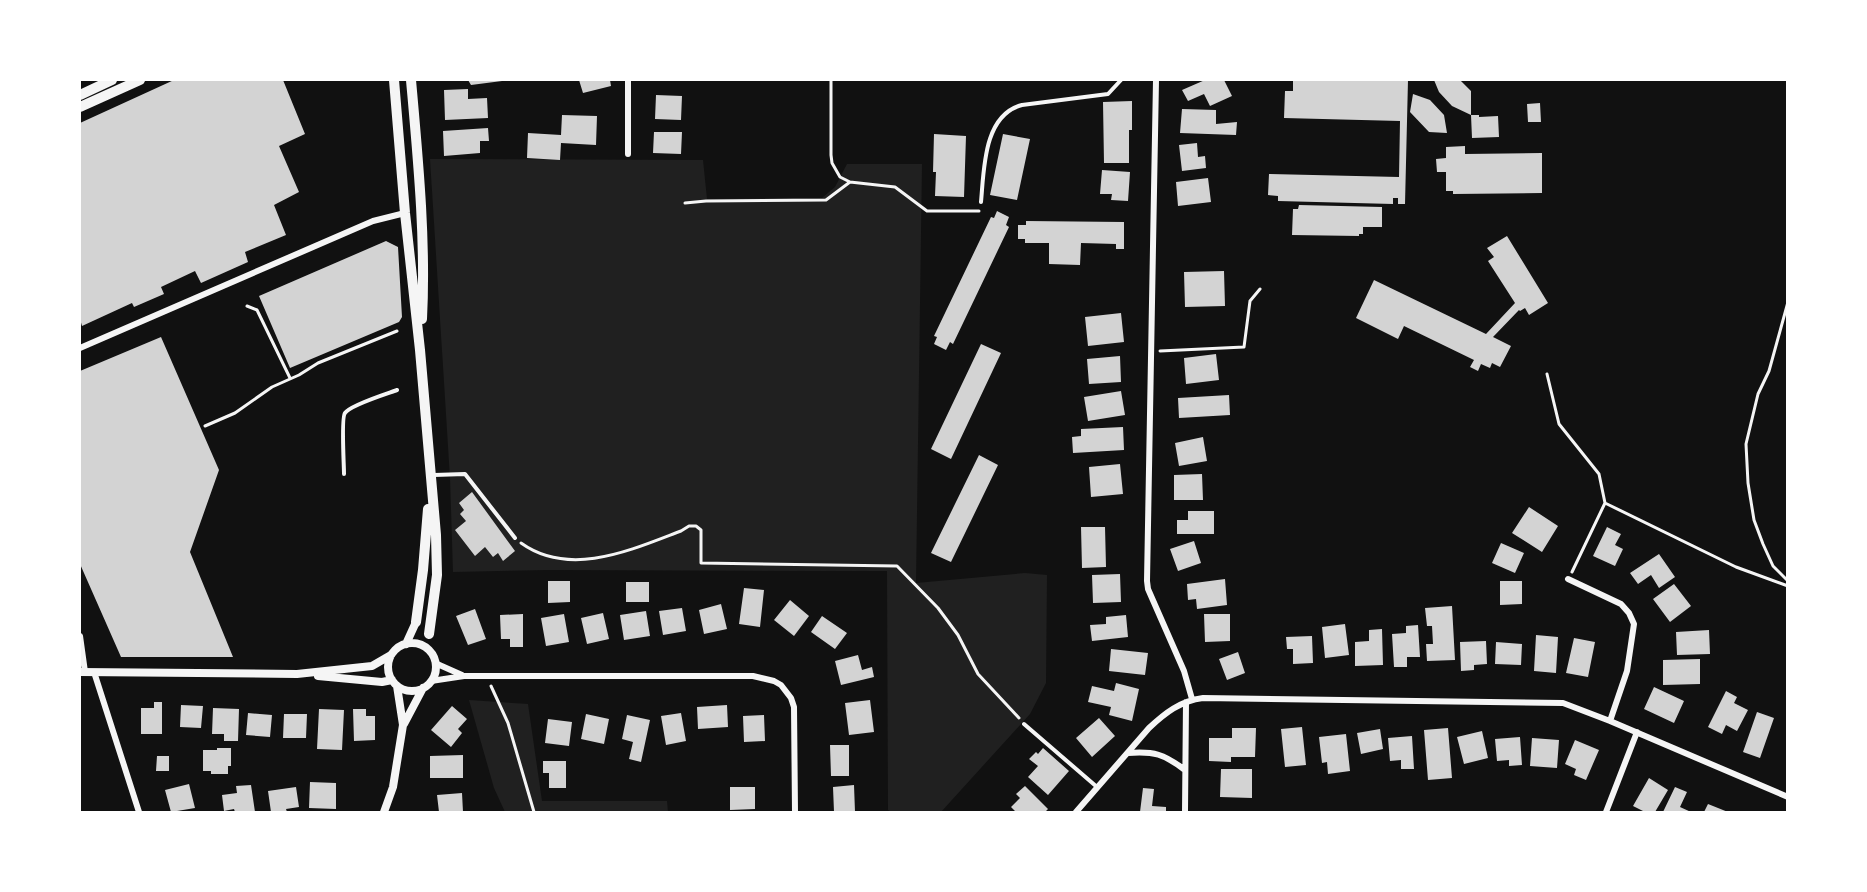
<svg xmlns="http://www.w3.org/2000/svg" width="1867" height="892" viewBox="0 0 1867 892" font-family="Georgia,serif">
<rect width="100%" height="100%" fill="#111"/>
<path fill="#202020" d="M430 159 703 160 707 199 822 198 835 187 847 164H922L916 583 1025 573 1047 575 1046 683 1030 714 941 812H892L888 810 887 571 548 570 453 572 450 478Z
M469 700 528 704 542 801H667L668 812H505L494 788Z"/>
<path fill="#d3d3d3" d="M174 80H283L305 134 279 146 299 192 274 205 286 235 245 252 248 262 201 283 195 271 161 287 164 294 134 307 132 303 82 326 80 319V123Z
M468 80H502V81L471 85Z
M579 80H610L611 86 583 93Z
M1205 80H1224L1232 96 1210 106 1204 94 1188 101 1182 90Z
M1293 80H1408L1405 204H1398V198H1393V204L1278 201V196L1268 195 1269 174 1399 177 1400 121 1284 118 1285 91H1293Z
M1434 80H1460L1471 91V115L1452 106 1439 92Z
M468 89V99L487 98 488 118 445 120 444 90Z
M1413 94 1430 100 1444 115 1447 133 1429 132 1410 112Z
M656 95 682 96 681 120 655 119Z
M1132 101V130H1129V163H1104L1103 102Z
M1540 103 1541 122H1528L1527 104Z
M1182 109 1216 110V124L1237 122 1236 135 1180 133Z
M562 115 597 116 596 145 561 143 560 160 527 158 528 133 561 135Z
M1471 115H1479V117L1498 116 1499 137 1472 138Z
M488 128 489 141H480V153L444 156 443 131Z
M654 132H682L681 154 653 153Z
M934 134 966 136 964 197 935 196 936 172H933Z
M1003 134 1030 139 1017 200 990 195Z
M1197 143 1198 157 1205 156 1206 168 1182 171 1179 145Z
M1465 146V154L1542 153V193L1453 194V191H1446V172H1437L1436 159 1446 158V147Z
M1102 170 1130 172 1128 201 1111 200 1112 194H1100Z
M1208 178 1211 202 1178 206 1176 182Z
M1299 205 1382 207V227H1363V234H1359V236L1292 235 1293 209H1298Z
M997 211 1009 217 1006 225 1009 227 953 344 950 342 946 350 934 344 937 337 934 336 991 217 994 218Z
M1026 221 1124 222V249H1116V244L1081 243 1080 265 1049 264V243H1025V239H1018V225H1026Z
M1507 236 1548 303 1529 315 1525 308 1520 311 1519 310 1493 337 1511 346 1500 367 1492 363 1490 368 1481 364 1478 371 1470 367 1474 360 1404 326 1398 339 1356 318 1374 280 1486 334 1515 303 1488 261 1494 257 1487 248Z
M386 241 398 247 402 317 399 322 290 368 259 296Z
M1224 271 1225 306 1185 307 1184 272Z
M1121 313 1124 342 1088 346 1085 317Z
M161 337 219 470 190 552 233 657H121L80 564V371Z
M981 344 1001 353 951 459 931 449Z
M1216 354 1219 380 1186 384 1184 358Z
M1120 356 1121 382 1089 384 1087 359Z
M1121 391 1125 415 1088 421 1084 397Z
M1229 395 1230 415 1179 418 1178 398Z
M1123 427 1124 450 1073 453 1072 437 1081 436V429Z
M1203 437 1207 461 1179 466 1175 443Z
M979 455 998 465 951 562 931 553Z
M1120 464 1123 494 1091 497 1089 467Z
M1202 474 1203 500H1174V475Z
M472 492 515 551 503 561 498 553 493 557 485 547 475 556 455 530 466 521 460 514 464 510 459 503Z
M1529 507 1558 526 1542 552 1512 533Z
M1188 511H1214V534H1177V520H1188Z
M1081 527H1105L1106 567 1082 568Z
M1607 527 1621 534 1615 545 1623 549 1615 566 1593 556Z
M1194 541 1201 563 1178 571 1170 549Z
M1501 543 1524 553 1515 573 1492 563Z
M1659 554 1675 577 1659 588 1651 575 1638 584 1630 573Z
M1120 574 1121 602 1093 603 1092 575Z
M1225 579 1227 605 1197 609 1196 599 1188 600 1187 584Z
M548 581H570V602L548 603Z
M1500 581H1522V604L1500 605Z
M626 582H649V602H626Z
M1674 584 1691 606 1670 622 1653 599Z
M744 588 764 590 760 627 739 624Z
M790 600 809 616 794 636 774 620Z
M721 604 727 629 704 634 699 610Z
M1452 606 1455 660 1427 661 1426 644H1433L1432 626H1427L1425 608Z
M682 608 686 631 663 635 659 611Z
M475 609 486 639 468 645 456 616Z
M646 611 650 636 624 640 620 615Z
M603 613 609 639 587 644 581 618Z
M523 614V647H510V639H501L500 615Z
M564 614 569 642 546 646 541 618Z
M1204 614H1230V641L1205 642Z
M1126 615 1128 637 1092 641 1090 625 1106 624V617Z
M822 616 847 633 835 649 811 632Z
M1345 624 1349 655 1325 658 1322 627Z
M1418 625 1420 657H1407V667H1394L1392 634 1406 633V626Z
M1382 629 1383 665 1355 666V642L1369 641V630Z
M1709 630 1710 654 1677 655 1676 632Z
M1536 635 1558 637 1556 673 1534 671Z
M1312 636 1313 663 1293 664V649H1287L1286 637Z
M1574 638 1595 642 1588 677 1566 673Z
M1486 641 1487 664 1474 665V670L1461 671 1460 642Z
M1496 642 1522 644 1521 665 1495 664Z
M1111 649 1148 653 1145 675 1109 671Z
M1238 652 1245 673 1227 680 1219 659Z
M858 655 862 670 872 667 874 677 841 685 835 661Z
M1700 659V684L1663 685V660Z
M1116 683 1139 689 1132 721 1109 715 1111 707 1088 702 1092 686 1114 691Z
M1654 687 1684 701 1674 723 1644 709Z
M1726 691 1737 697 1734 703 1748 710 1737 731 1726 725 1722 734 1708 727Z
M870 700 874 732 849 735 845 703Z
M154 702H162V734H141V708H154Z
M181 705 203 706 201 728 180 727Z
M727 705 728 727 698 729 697 707Z
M452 706 467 719 458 729 462 733 451 747 431 730Z
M213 708 239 709 238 741H224V734H212Z
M319 709 344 710 342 750 317 749Z
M353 709H366V716H375V740L354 741Z
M1757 712 1774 718 1760 758 1743 752Z
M248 713 272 715 270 737 246 735Z
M681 713 686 741 666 745 661 716Z
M284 714H307L306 738H283Z
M586 714 609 719 604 744 581 739Z
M627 715 650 720 641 762 629 759 633 742 622 739Z
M764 715 765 741 744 742 743 716Z
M1099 718 1115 736 1092 757 1076 738Z
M548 719 572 722 569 746 545 743Z
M1302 727 1306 765 1285 767 1281 729Z
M1232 728H1256L1255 757H1231V762L1209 761V738H1232Z
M1448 728 1452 778 1428 780 1424 730Z
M1380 729 1383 749 1361 754 1357 733Z
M1482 731 1488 758 1464 764 1457 737Z
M1346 734 1350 771 1328 774 1327 762 1322 763 1319 737Z
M1412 736 1414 769H1401V760L1390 761 1388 738Z
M1520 737 1522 765 1509 766V760L1497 761 1495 739Z
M1532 738 1559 740 1557 768 1530 766Z
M1575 740 1599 750 1586 780 1574 775 1576 769 1565 764Z
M830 745H849V776H831Z
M217 748H231V766H228V774H211V771H203V750H217Z
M1043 748 1069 771 1048 795 1028 777 1038 766 1029 759 1036 752 1038 754Z
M463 755V778H430V756Z
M157 756H169V771H156Z
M543 761H566V788H549V773H543Z
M1221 769H1252V798L1220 797Z
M1649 778 1668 790 1655 812H1645L1633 806Z
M310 782 336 783V809L309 808Z
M189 784 195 808 171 812 165 790Z
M251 785 255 812H235L234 809 224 811 222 795 237 793 236 786Z
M854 785 855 812H834L833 787Z
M1025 786 1048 809 1045 812 1032 811 1016 812 1011 807 1020 798 1016 794Z
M296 787 299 807 286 809 287 812H271L268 791Z
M730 787H755V809L730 810Z
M1675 787 1687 792 1680 807 1691 812H1663Z
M1143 788 1154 789 1152 806 1166 807V812H1140Z
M462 793 463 812H439L437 795Z
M1708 804 1728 812H1704Z"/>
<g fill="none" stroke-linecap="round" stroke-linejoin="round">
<path stroke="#f5f5f5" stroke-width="3" d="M831 80V155L832 163 840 177 850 182 895 187 927 211H979
M685 203 706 201 826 200 850 182
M1788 302 1769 371 1758 394 1746 444 1748 483 1754 520 1763 544 1773 566 1788 581
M247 306 257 310 290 378
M1160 351 1244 347 1250 301 1260 289
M1547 374 1559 424 1599 474 1605 503 1736 567 1788 586
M205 426 235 413 272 387 299 375 318 363 397 331
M521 543C570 578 631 550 681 531L689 526H696L701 530V563L897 566 938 608 958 635 978 674 1019 718
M1572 572 1605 503
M491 686 508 723 534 812"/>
<path stroke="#f5f5f5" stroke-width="4" d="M981 202C984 171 983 115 1022 105L1108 94 1121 80
M344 474C344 464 341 417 345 413 350 405 386 394 397 390
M434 475 465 474 515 538
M1024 724 1097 787"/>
<path stroke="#f5f5f5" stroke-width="6" d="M1156 80 1147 581 1148 589 1184 671 1192 699
M628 154V80
M80 348 373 221 405 213
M1568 579 1621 604 1629 613 1634 624 1627 671 1610 721
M80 636 85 672
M435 663 462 675
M94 672 139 812
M431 681 464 676H753L774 681 781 685 791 698 794 707 795 812
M1128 753C1154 751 1164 754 1185 770
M1076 812 1149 728C1165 713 1180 701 1203 698L1563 703 1610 721 1788 797
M1185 812 1186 702
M1606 812 1637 732"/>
<path stroke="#f5f5f5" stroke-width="8" d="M388 667a24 24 0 1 1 48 0a24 24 0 1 1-48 0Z
M406 644 416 622
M80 672 297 674 372 666 391 655
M318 676 382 682 392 680
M404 724 423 688
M384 812 393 787 403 725 397 686"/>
<path stroke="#f5f5f5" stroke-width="10" d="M394 80 405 213 420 350 436 535 437 575 429 634
M411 80C418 159 426 240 422 319
M80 95 112 80
M80 107 140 80
M416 622 423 570 428 509"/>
</g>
<rect width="1867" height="892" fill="none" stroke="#ffffff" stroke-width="162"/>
</svg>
